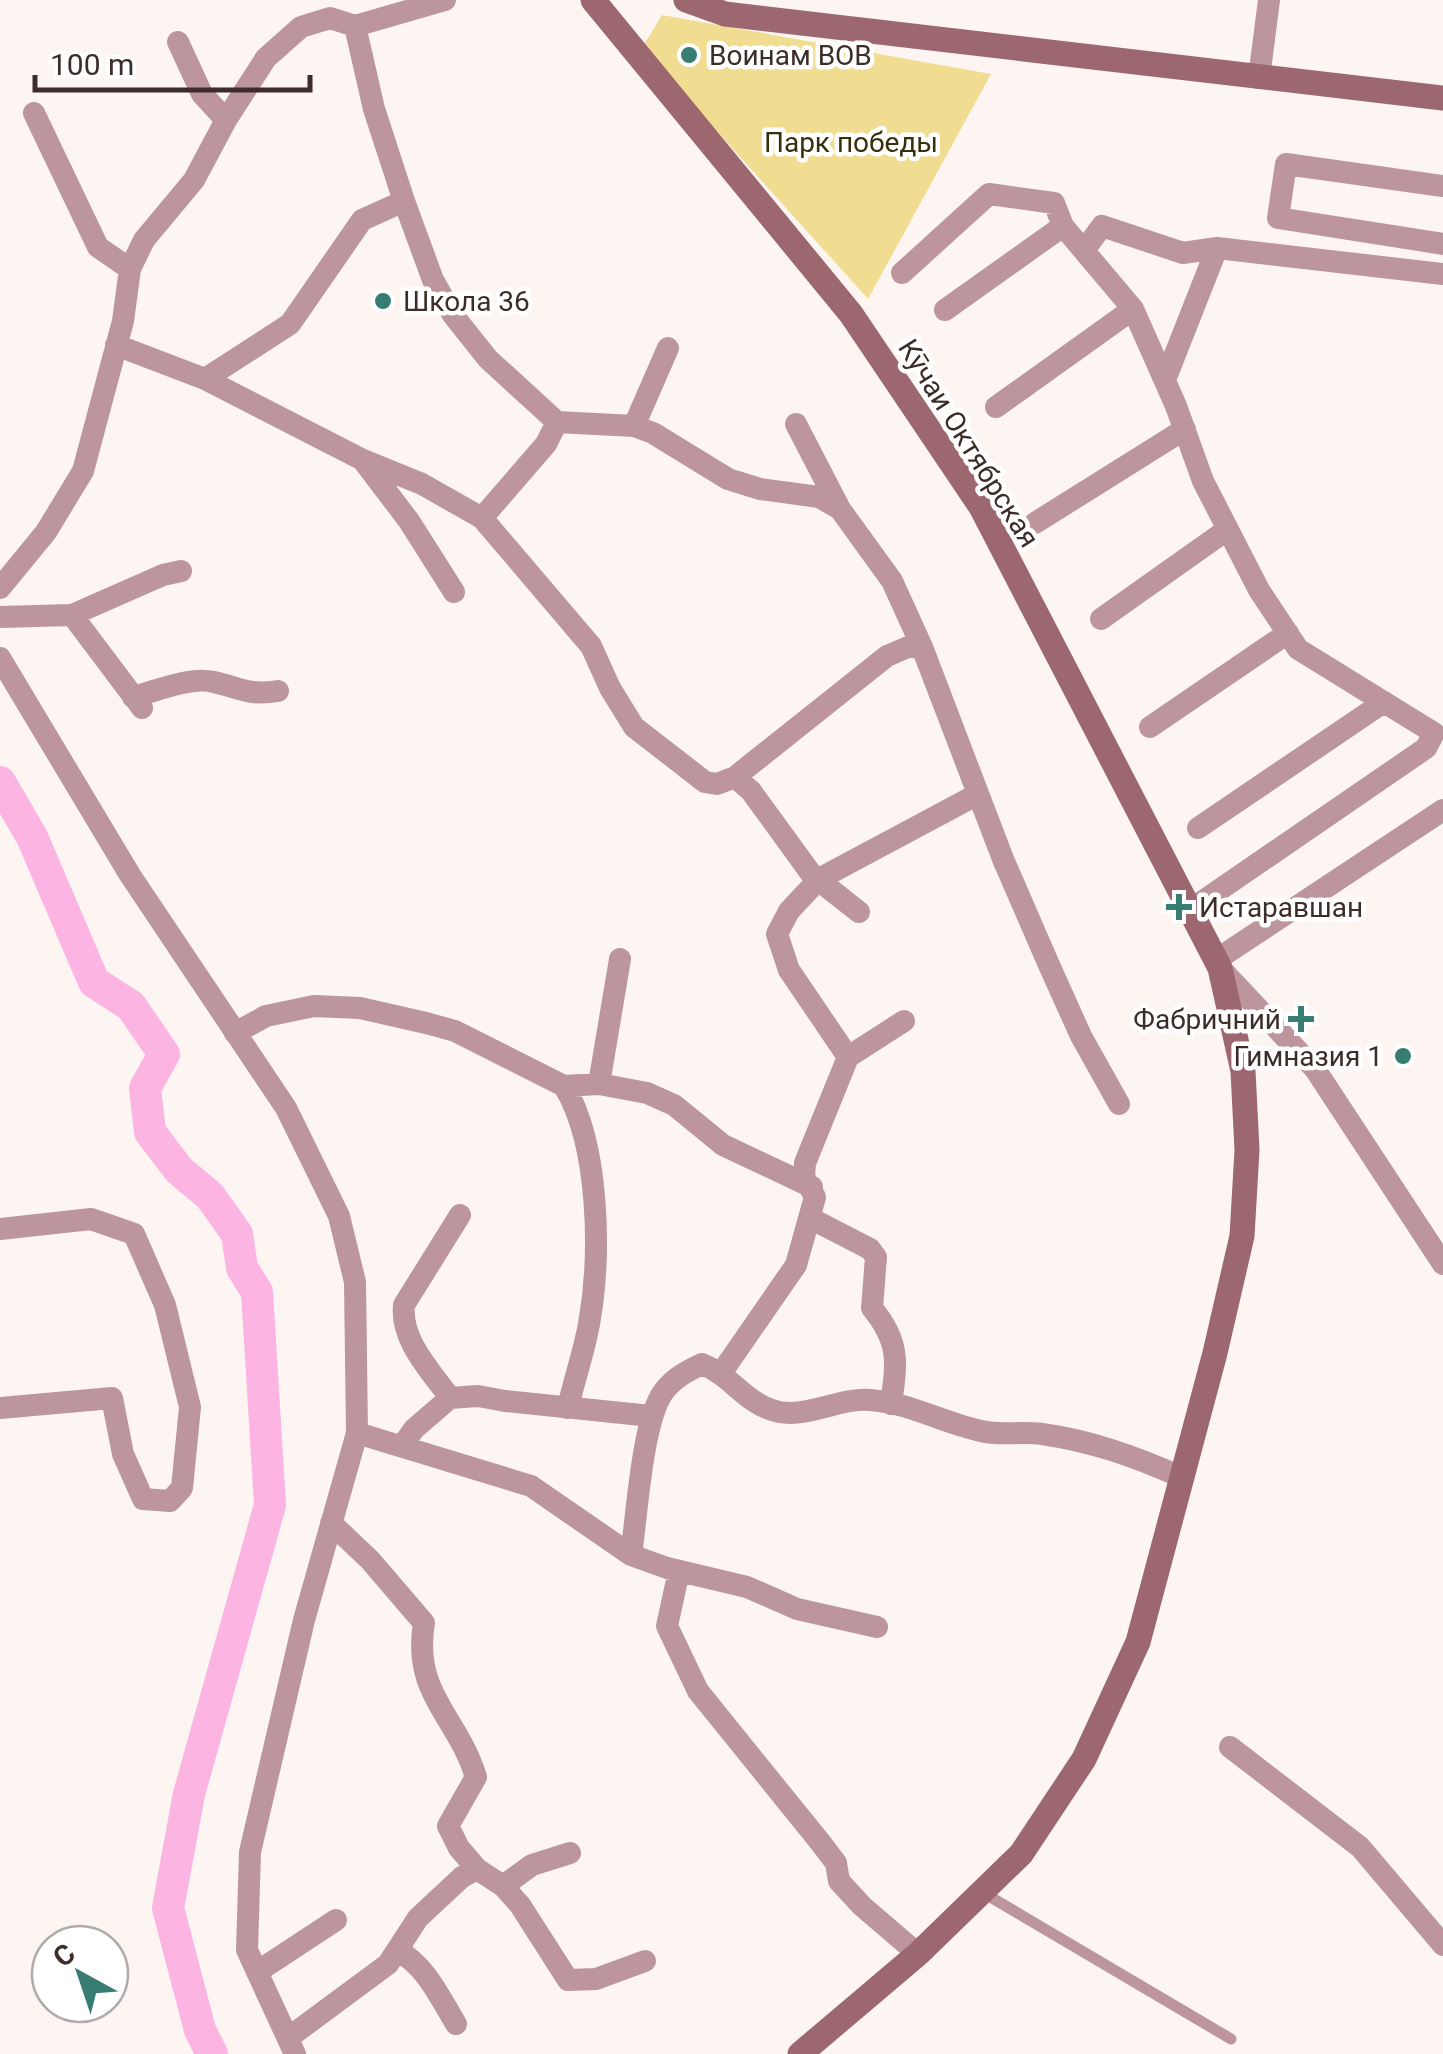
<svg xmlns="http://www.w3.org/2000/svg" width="1443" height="2054" viewBox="0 0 1443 2054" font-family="Roboto,sans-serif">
<rect width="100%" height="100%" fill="#fdf5f2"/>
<path fill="#f1dd91" d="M662 15 991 74 868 299 642 48Z"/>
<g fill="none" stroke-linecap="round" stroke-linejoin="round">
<path stroke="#fcb4e3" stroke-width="32" d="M0 782 32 837 94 982 131 1006 164 1054 145 1088 150 1132 179 1170 210 1196 237 1234 242 1268 257 1292 270 1505 189 1794 168 1908 200 2030 212 2054"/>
<path stroke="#bc969c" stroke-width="11" d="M982 1892 1231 2039"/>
<path stroke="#bc969c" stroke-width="22" d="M178 42 202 94 226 120
M1259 78 1269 0
M34 113 98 247 130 269
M1443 186 1286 164 1278 218 1443 244
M404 201 433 280 453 315 488 359 557 422 634 426 653 433 728 479 760 489 819 497 840 509 892 581 922 647 1003 859 1049 965 1081 1036 1119 1104
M1085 249 1102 226 1183 253 1217 248 1443 274
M902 273 989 194 1054 203 1063 226 1133 309 1176 406 1203 481 1259 590 1298 649 1434 733 1426 748 1190 910
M945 310 1063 226
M116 345 205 379 290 324 362 220 404 201 374 109 355 26
M205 379 363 460 422 484 482 518 591 646 610 688 634 727 705 782 717 784 735 777 751 791 812 875 859 912
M1165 380 1217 248
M996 407 1133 309
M796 424 840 509
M634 426 668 348
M365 463 409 521 454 592
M482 518 546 444 557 422
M1035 523 1185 429
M0 588 46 532 83 471 123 321 130 269 144 240 194 180 226 120 266 58 301 27 330 18 355 26 445 0
M72 615 142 708
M0 617 72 615 163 575 181 571
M1101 619 1228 529
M0 658 130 875 286 1108 339 1216 355 1282 357 1433 304 1620 250 1852 247 1950 295 2054
M133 697C156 691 191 676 214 682 240 688 249 696 278 691
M1150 727 1288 633
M735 777 887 656 908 647H922
M1198 828 1384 702
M1216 960 1443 810
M1220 968 1315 1069 1443 1264
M235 1033 266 1016 314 1006 360 1008 426 1023 455 1031 564 1086 599 1084 647 1093 674 1105 723 1145 812 1187
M848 1057 904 1021
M599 1084 620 959
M564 1086C600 1145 601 1257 589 1324 584 1352 574 1380 568 1408
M810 1218 870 1249 876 1257 872 1308C900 1342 897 1362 891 1404
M0 1229 91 1219 134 1234 165 1305 190 1407 182 1488 170 1501 143 1499 123 1454 112 1398 0 1408
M722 1372 796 1265 815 1197 804 1177 805 1163 848 1057 789 970 777 934 789 911 819 879 978 794
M450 1398C431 1371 400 1340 404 1305L460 1215
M357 1433 531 1486 631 1555 667 1568 747 1587 797 1609 877 1627
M402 1446 414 1429 450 1398 478 1396 505 1401 651 1416
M331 1523 370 1560 424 1623C412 1694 458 1717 476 1777L448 1826 459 1848 477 1869 503 1886 520 1905 568 1980 596 1979 645 1961
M631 1555C637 1516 642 1420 664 1391 674 1378 687 1371 702 1364 730 1375 744 1401 772 1410 802 1421 839 1397 870 1400 910 1403 943 1423 981 1431 1000 1436 1022 1431 1042 1434 1092 1441 1136 1457 1181 1477
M679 1571 667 1626 698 1691 820 1842 836 1863 839 1881 862 1906 918 1954
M1230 1747 1360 1847 1443 1945
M503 1886 532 1865 570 1853
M397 1950C426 1966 439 1996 456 2024
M257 1972 336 1920
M288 2038 388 1964 418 1918 462 1877 477 1869"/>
<path stroke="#9d6770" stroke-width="25" d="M593 0 851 314 981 507 1220 968 1243 1071 1247 1150 1242 1236 1215 1353 1138 1642 1084 1759 1021 1854 918 1954 800 2054
M686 0 725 14 1443 98"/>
</g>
<g fill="#387d72" stroke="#fff" stroke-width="4">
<circle cx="689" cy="55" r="10"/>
<circle cx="383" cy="301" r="10"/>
<path d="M1174 892h10v10h10v10h-10v10h-10v-10h-10v-10h10z"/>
<path d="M1296 1004h10v10h10v10h-10v10h-10v-10h-10v-10h10z"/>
<circle cx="1403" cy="1056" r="10"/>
</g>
<g text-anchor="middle" stroke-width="9" stroke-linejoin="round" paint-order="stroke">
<g font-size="28" fill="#3c2d29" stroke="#fff" text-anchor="start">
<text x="709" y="65">Воинам ВОВ</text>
<text x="403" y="311">Школа 36</text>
<text x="1199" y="917">Истаравшан</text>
<text x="1281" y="1029" text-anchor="end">Фабричний</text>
<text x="1383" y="1066" text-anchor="end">Гимназия 1</text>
</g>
<g font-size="28" fill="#382f0b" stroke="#fff">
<text x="851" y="152">Парк победы</text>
</g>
<g font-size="28" fill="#3c2d29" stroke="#fff">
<text transform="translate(969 443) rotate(58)" y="10">Кӯчаи Октябрская</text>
</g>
</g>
<g transform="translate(80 1974) rotate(320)"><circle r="48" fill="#ffffff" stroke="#b1aba9" stroke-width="2.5"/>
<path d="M0-8L18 38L0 25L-18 38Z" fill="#387d72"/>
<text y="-15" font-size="28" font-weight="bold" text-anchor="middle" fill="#3c2d29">С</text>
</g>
<path d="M35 75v15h275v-15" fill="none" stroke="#3c2d29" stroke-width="5"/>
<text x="50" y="75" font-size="30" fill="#3c2d29" stroke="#ffffff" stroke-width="8" paint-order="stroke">100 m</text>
</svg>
